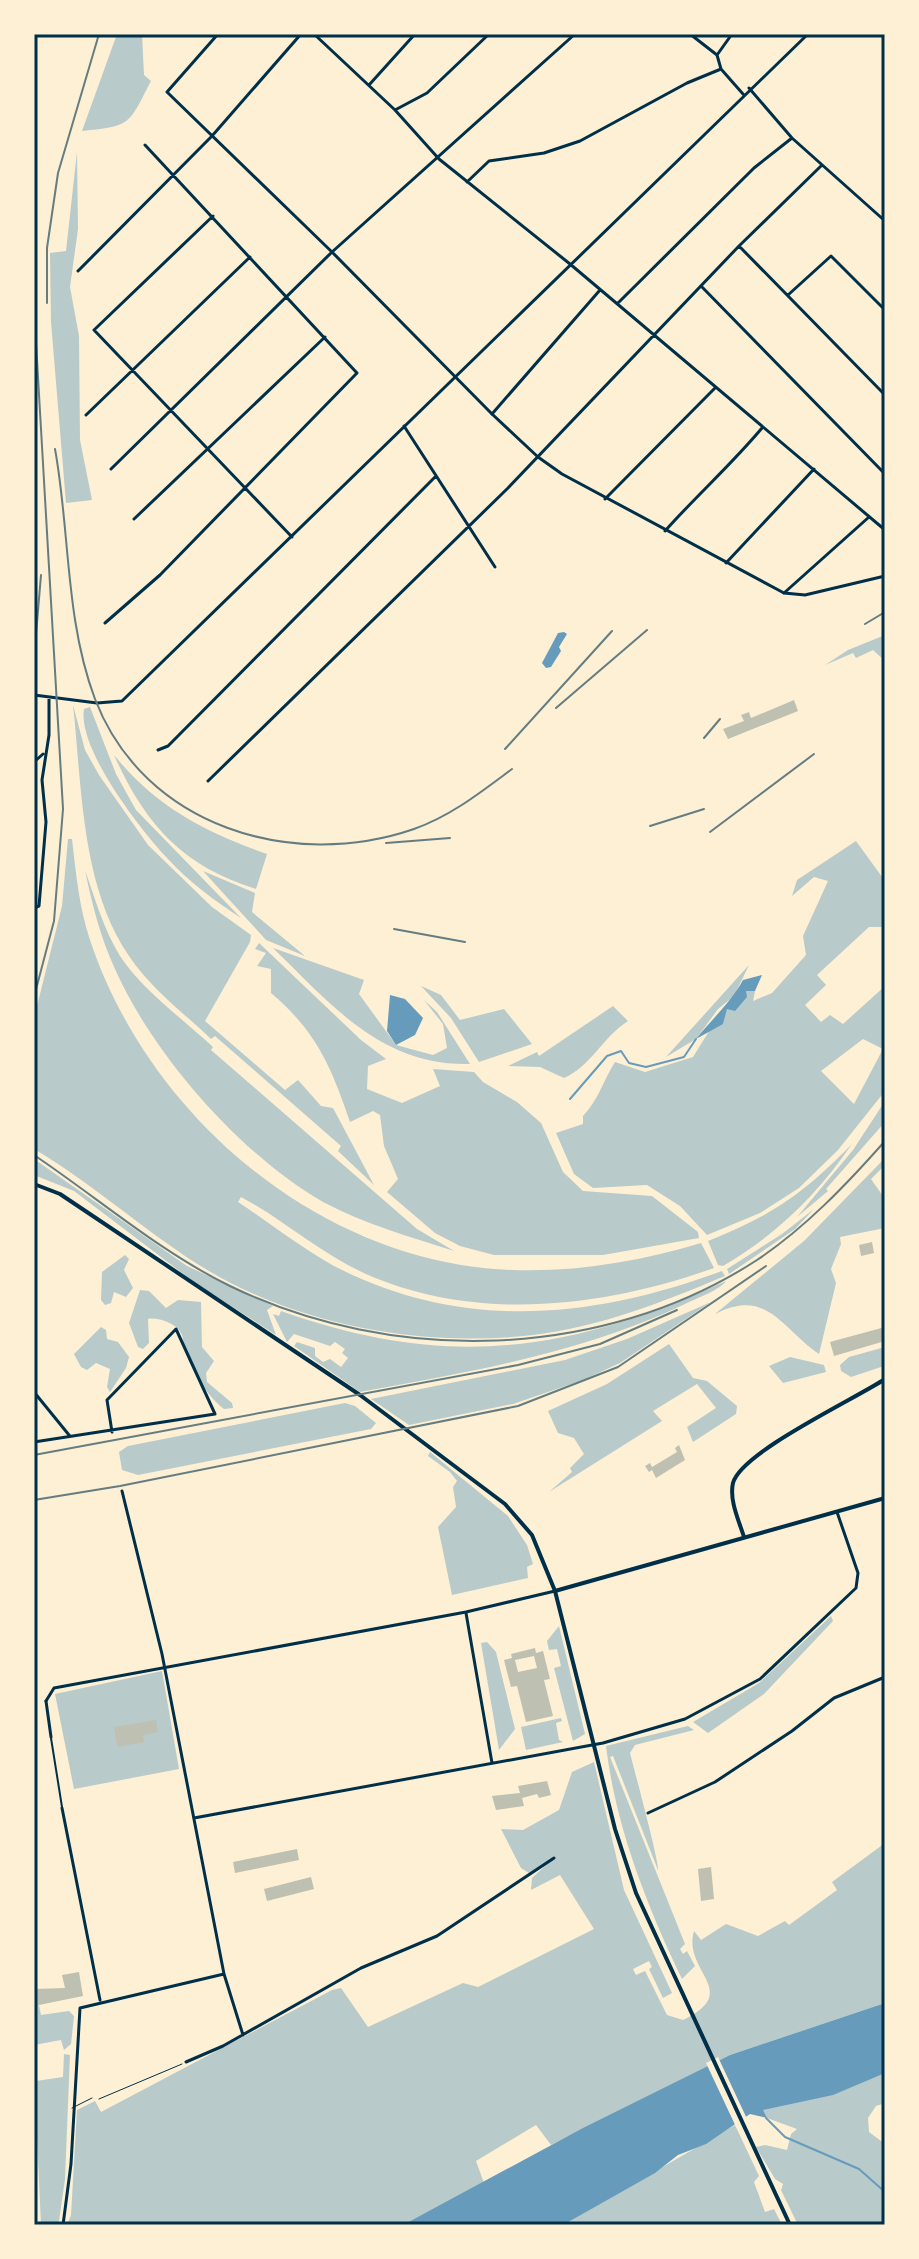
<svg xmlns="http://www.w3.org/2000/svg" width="919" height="2259" viewBox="0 0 919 2259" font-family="'PT Sans',sans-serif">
<rect width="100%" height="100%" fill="#fdf0d5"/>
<path fill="#b9caca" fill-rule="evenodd" d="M117 34H142L144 75 151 81C128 125 132 126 82 131Z
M77 152 78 229 70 287 79 336 80 440 92 500 66 503 51 322 50 253 66 251Z
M885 635V661L873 650 856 658 853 653 825 665 848 650Z
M73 705 85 750 99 775 148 845 212 907 251 935 250 942 205 1021 285 1090 298 1080 321 1106 333 1108 374 1185 338 1151 341 1146 215 1036 211 1039C185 1014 150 988 129 956 81 886 82 787 73 705Z
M90 707 116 774 136 810 241 918C215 901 189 882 168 859 141 831 77 748 84 709Z
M114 755C156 807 205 832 267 854L256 889C182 866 145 824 114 755Z
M68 839H72C76 873 79 907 90 940 144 1102 292 1237 461 1265 542 1278 624 1266 701 1243L714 1268C604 1307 477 1323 366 1274 321 1254 284 1220 241 1197L238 1202C270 1223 301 1248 334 1266 462 1332 592 1319 722 1271L725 1276C663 1302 600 1327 533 1335 421 1348 295 1325 199 1265 142 1229 92 1183 34 1149V1018L62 906Z
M856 841 885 881V927H869L817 975 826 985 805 1005 821 1022 830 1015 843 1024 885 986V1091L838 1150 799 1188 760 1213 707 1235 680 1206 647 1185 593 1188 574 1174 556 1133 583 1124V1116C599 1099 603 1081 615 1062L645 1072 693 1057 711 1028 723 1023 727 1008 746 991H755L753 1001 772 993 806 955 803 936 828 881 814 877 792 896 797 880ZM863 1039 883 1049 854 1104 821 1071Z
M85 870C95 899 104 930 120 956 143 991 183 1019 213 1047L211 1050 417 1229 454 1251C411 1237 364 1224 323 1202 241 1155 153 1055 115 969 100 936 92 904 85 870Z
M203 871 255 893 252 912 305 956 266 940Z
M259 943 361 1040 386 1059 368 1066 367 1089 402 1103 440 1086 433 1069 474 1072 483 1082 517 1102 541 1123 563 1172 583 1191 652 1196 698 1232 699 1238 603 1255H494L460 1246 435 1233 387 1192 398 1179 384 1146 380 1115 373 1111 350 1122C331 1066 316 1031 271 993V969L257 966 266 953 255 949Z
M273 948 364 980 359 994 396 1045 433 1055 447 1048 443 1024 424 1000 437 1012 470 1064C381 1066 332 1005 273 948Z
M749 965 734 996 718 1009 696 1039 666 1057Z
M421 986 441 995 460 1020 504 1009 532 1044 479 1062 451 1018Z
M613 1006 628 1021C603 1037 590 1067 564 1078L540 1067 508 1066 537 1052 539 1056Z
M885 1101V1122L826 1189 828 1191 797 1217 853 1150Z
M852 1144C817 1195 776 1235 723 1266L718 1265 708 1241C773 1215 803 1194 852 1144Z
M885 1158V1165L871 1179 885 1199V1228L840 1237 841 1244 831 1269 836 1283 819 1354C781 1328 767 1287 715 1314L804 1241Z
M34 1159 187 1266 273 1306 267 1310 276 1335 194 1282 74 1191 34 1175Z
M814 1209 795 1229 729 1274 727 1269 782 1234Z
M125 1255 129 1259 124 1270 133 1288 126 1297 114 1292 111 1303 105 1305 101 1300 102 1272Z
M726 1281C720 1290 697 1298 685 1304 579 1354 473 1371 360 1392L294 1346 297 1342 315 1348V1356L323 1362 330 1359 341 1367 348 1358 342 1353 345 1349 335 1342 330 1346 294 1334 287 1342 273 1314 279 1316 281 1311C447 1370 569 1353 726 1281Z
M140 1290 149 1291 166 1308 178 1300 201 1302 202 1347 214 1361 206 1373 207 1382 232 1403 233 1408 224 1409C207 1396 192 1371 185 1351 183 1345 184 1338 181 1333 176 1323 157 1317 148 1319L149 1343 143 1349 138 1347 129 1323Z
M711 1302 620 1363 583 1380 513 1404 409 1425 371 1399 565 1360 627 1339Z
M101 1327 106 1330 107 1339 118 1342 129 1357 126 1368 110 1392 107 1387 110 1369 96 1363 87 1370 81 1367 74 1354Z
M669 1344 693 1378 707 1381 737 1406 736 1414 693 1442 687 1427 716 1408 697 1384 653 1411 662 1421 549 1492 572 1472 570 1468 584 1454 574 1438 558 1433 548 1411 607 1384Z
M885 1347 884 1366 851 1377 841 1371 840 1365 849 1357Z
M790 1357 824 1365 826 1372 783 1383 769 1366Z
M345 1403 355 1406 376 1423 371 1429 138 1475 122 1470 119 1452 128 1446Z
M430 1452 508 1516 527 1545 533 1564 527 1567 528 1578 452 1595 438 1527 456 1507 453 1487 457 1481 450 1472 428 1456Z
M831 1616 833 1621 764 1694 708 1733 693 1722 759 1683Z
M559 1626 585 1734 573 1741 554 1668 561 1666 557 1649 549 1650 547 1641Z
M487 1642 496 1652 515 1729 499 1750 481 1643Z
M162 1671 179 1769 74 1789 55 1694Z
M561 1718 562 1721 556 1723 559 1740 563 1742 526 1750 521 1727Z
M688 1726 694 1730 635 1745 630 1753C634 1769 660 1865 658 1870L613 1756 610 1757 685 1944 680 1949 683 1954 687 1951 695 1966 682 1979C647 1906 616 1828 606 1746Z
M594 1762 624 1890 672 1993 663 1998 649 1969 652 1967 649 1961 633 1969 636 1975 645 1971 667 2015 683 2020C743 1991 682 1972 694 1931L701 1940 726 1924 758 1936 785 1921 789 1925 837 1890 832 1882 885 1843V2003L730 2055 551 2145 536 2125 476 2161 484 2183 403 2225H67L71 2215 77 2110 95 2101 101 2112 332 1990 341 1988 368 2027 463 1983 478 1987 594 1929 560 1875 531 1890 532 1878 546 1865 529 1873 521 1868 501 1829 523 1830 559 1810 572 1772Z
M39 2005 41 2015 69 2011 74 2016 71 2044 64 2050 61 2040 34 2045V2006Z
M64 2054 70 2055 65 2179 59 2221 56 2225H41L34 2068 36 2081 63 2077Z
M885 2073V2103L876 2106 868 2118 869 2132 885 2144V2225H798L781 2190 783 2184 775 2179 756 2147 765 2145 787 2150 791 2134 797 2129 767 2118 762 2110Z
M735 2125 759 2176 754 2182 765 2212 774 2209 782 2225H563Z"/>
<path fill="#669bbc" d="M564 632 567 634 559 647 561 651 551 667 546 668 542 663 558 633Z
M762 975 755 991H746L747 997 735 1011 727 1009 723 1024 696 1039C712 1019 731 1002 743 980Z
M390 995 405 999 423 1018 415 1035 396 1045 387 1031Z
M885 2003V2073L833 2095 763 2110 767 2118 750 2114 706 2144 678 2155 655 2173 563 2225H403L583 2128 730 2055Z"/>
<path fill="#fdf0d5" d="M718 2057 748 2121 737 2129 706 2063Z"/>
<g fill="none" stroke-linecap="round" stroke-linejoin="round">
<path stroke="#669bbc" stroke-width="2" d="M570 1099 607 1056 621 1051 629 1063 646 1067 684 1057 696 1039
M766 2118 785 2137 859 2169 885 2192"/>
</g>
<path fill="#bec0b2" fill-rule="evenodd" d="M794 700 798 711 728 739 723 729 744 721 741 715 749 712 751 718Z
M872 1242 874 1253 861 1256 859 1245Z
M885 1327V1341L834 1356 830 1342Z
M679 1445 685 1460 656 1478 652 1470 649 1472 645 1466 650 1463 652 1467 677 1452 675 1448Z
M535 1648 536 1653 543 1651 550 1679 544 1680 553 1716 526 1722 517 1686 511 1687 504 1660 512 1658 511 1654ZM534 1656 537 1668 518 1672 515 1660Z
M156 1720 158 1732 143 1735 144 1742 117 1747 114 1727Z
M547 1781 551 1795 539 1798 537 1794 522 1798 524 1806 496 1810 492 1796 520 1793 518 1786Z
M297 1849 299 1860 235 1873 233 1862Z
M711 1867 714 1899 701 1901 698 1869Z
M311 1877 314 1889 267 1901 264 1889Z
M79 1972 83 1996 34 2006V1989L65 1988 62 1975Z"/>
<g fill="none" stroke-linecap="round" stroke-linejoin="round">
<path stroke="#003049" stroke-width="1" d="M99 2099 182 2064"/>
<path stroke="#003049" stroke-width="1" d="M72 2108 92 2098"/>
<path stroke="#003049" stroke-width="2" d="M51 1738 62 1807"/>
<path stroke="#003049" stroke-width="3" d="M314 34 395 110 439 159 570 264 885 530
M690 34 717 55
M717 55 721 69 743 94
M717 55 732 34
M369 85 415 34
M749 88 792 138 885 221
M395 110 427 93 489 34
M467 182 489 161 544 153 580 141 687 83 721 69
M213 216 94 330 292 537
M739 246 885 395
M78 271 212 136 301 34
M702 287 885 474
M788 295 831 256 885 310
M618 303 754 168 792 138
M492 414 600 290
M86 415 250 257
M404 426 495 567
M111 469 332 252 167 92 218 34
M605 499 715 388
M134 519 325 337
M665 531C697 495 731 465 762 428
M726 563 814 469
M784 593 869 517
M105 623 160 575 357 373 145 145
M34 695 97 703 122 701 808 34
M158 750 168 746 436 476
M34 762 43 754
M208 781 508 488 739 246 822 165
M34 908 39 906 46 822 42 780 49 735V697
M34 1392 69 1435
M34 1442 215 1414 176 1329 107 1400 112 1432
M122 1491 162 1654 224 1974 243 2035
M466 1613 492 1763
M46 1701 51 1737
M62 1808 100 2000
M648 1813 715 1782 792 1731 834 1698 885 1677
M194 1818 603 1743 685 1719 760 1679 856 1588 858 1573 837 1512
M186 2062 223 2046 361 1968 437 1936 554 1858
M63 2225 71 2164 80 2008 224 1974"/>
<path stroke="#003049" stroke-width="3" d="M575 34 332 252 492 414 538 457 562 474 784 593 805 595 885 576
M46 1701 54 1688 466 1612 555 1591"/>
<path stroke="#003049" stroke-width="4" d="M744 1537C739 1521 729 1500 733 1483 741 1452 855 1399 885 1379
M555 1591 615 1829 636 1893 790 2225"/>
<path stroke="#003049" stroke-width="4" d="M34 1184 60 1194 360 1395 505 1504 532 1535 555 1591 885 1498"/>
<path stroke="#657d81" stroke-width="2" d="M47 303V248L58 173 99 34
M34 308 63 809 54 921 34 997
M55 449C70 531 65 620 95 699 144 827 292 871 414 829 451 816 481 792 512 769
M865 624 885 612
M34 658 41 575
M556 708 647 630
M704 738 720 719
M505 749 612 631
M650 826 704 809
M710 832 814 754
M386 843 450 838
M394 929 465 942
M34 1155C98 1198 160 1252 230 1286 393 1365 602 1361 757 1260 805 1228 847 1184 885 1141
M34 1455 518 1365 600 1344 677 1310
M34 1500 120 1486 518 1406 618 1367 766 1266"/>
</g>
<rect width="919" height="2259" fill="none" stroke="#fdf0d5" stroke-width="72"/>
<rect x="36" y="36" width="847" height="2187" fill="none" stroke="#003049" stroke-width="3"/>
</svg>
